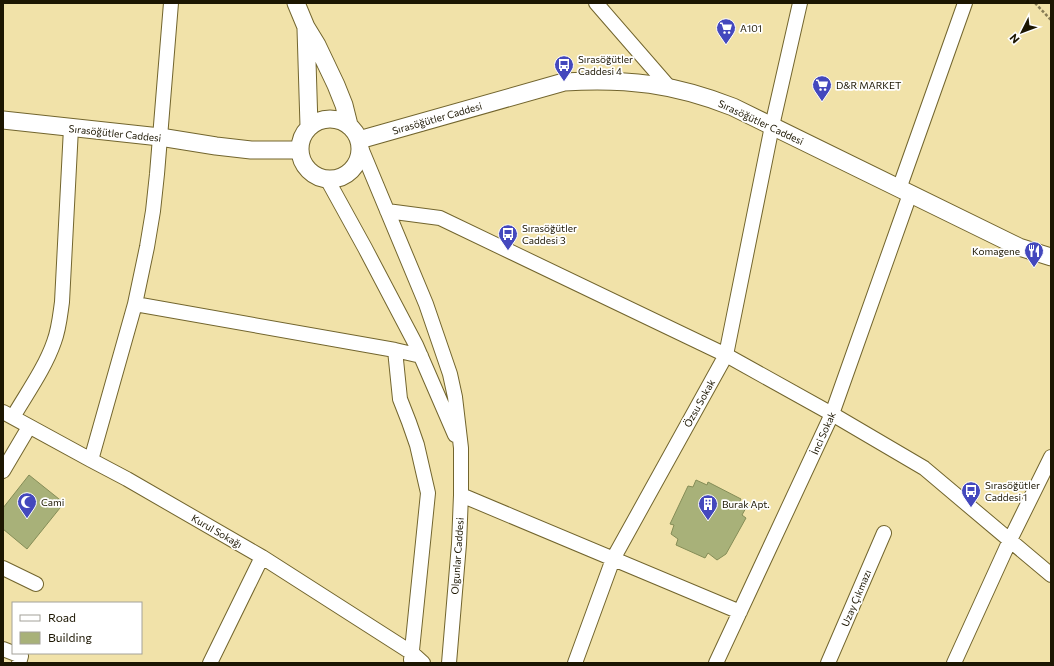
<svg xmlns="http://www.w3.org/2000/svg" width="1054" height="666" viewBox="0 0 1054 666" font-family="Commissioner,sans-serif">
<rect width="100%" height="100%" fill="#f1e2a9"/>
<path fill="#a8b179" stroke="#858d57" d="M29 475 64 503 27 549 3 529V508Z
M696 480 707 485 708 482 741 499 739 503 747 506 742 515 746 518 726 554 717 560 708 553 705 558 676 545 678 539 671 534 674 525 670 524 688 486 693 487Z"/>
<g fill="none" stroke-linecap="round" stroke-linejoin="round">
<defs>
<path id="minor" d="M596 3 669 87
M361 148 426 304 450 374 455 397 461 448V495L459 544 449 663
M327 179 365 248 416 345 455 435
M899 189 965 3
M387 211 440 218 726 355 832 414 924 468 1051 575
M135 304 395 350 421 356
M395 350 400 399 409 422 417 445 428 493 411 660
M3 412 91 460 127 479 262 557 412 653 423 663
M13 417C27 393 45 368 54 342 59 329 60 316 62 302L71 128
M91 460 135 304 147 247 153 211 157 174 171 3
M3 471 29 427
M461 495 740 612
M3 568 36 584
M3 649 21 656 19 663
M210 663 262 557
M575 663 613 559 726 355 772 126 800 3
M716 663 832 414 910 194
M828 663 884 533
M954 663 1010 540 1051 457"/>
<path id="tertiary" d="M296 3 306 27 317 45 336 85 344 105 349 125
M306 29 309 126
M300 149a30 30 0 1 1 60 0a30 30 0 1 1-60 0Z
M3 120 160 137 216 146 251 150H299
M359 140 564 82C626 78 675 84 733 107L1019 247 1051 257"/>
</defs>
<use href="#minor" stroke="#72652e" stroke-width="16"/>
<use href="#tertiary" stroke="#72652e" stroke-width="19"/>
<path stroke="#867b55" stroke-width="2.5" stroke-dasharray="3 2" stroke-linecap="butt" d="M1035 3 1051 20"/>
<use href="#minor" stroke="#fff" stroke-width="14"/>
<use href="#tertiary" stroke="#fff" stroke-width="17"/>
</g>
<defs>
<symbol id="supermarket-pin" viewBox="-11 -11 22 30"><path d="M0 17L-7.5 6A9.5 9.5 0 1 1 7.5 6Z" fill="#4448bd" stroke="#fff"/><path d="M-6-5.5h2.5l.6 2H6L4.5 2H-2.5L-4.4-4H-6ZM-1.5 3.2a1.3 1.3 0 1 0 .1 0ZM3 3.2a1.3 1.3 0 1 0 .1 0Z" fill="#fff"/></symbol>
<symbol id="bus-pin" viewBox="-11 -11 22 30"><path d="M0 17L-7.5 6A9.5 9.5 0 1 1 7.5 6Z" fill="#4448bd" stroke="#fff"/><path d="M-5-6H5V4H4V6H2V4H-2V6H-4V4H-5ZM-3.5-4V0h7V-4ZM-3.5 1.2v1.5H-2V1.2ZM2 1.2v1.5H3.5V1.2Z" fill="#fff"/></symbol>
<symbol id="restaurant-pin" viewBox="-11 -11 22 30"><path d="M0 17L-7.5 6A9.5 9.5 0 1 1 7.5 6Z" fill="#4448bd" stroke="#fff"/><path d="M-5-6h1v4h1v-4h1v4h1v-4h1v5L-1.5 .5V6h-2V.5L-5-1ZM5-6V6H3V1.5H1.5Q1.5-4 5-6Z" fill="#fff"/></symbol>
<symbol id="mosque-pin" viewBox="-11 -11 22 30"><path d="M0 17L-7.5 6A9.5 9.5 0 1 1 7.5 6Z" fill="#4448bd" stroke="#fff"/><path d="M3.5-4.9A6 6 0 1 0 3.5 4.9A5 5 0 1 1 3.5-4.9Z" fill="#fff"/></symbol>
<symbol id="building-pin" viewBox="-11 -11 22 30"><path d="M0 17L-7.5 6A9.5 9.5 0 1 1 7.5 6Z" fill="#4448bd" stroke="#fff"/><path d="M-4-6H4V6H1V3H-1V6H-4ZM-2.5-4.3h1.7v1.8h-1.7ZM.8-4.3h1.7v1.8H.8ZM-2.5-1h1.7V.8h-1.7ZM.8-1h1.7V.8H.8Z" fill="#fff"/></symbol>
</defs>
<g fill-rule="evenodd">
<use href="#supermarket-pin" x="715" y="17" width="22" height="30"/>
<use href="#bus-pin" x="553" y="54" width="22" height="30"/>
<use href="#supermarket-pin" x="811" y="74" width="22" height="30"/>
<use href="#bus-pin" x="497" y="223" width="22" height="30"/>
<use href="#restaurant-pin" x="1023" y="240" width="22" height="30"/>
<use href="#bus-pin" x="960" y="480" width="22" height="30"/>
<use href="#mosque-pin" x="16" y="491" width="22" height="30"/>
<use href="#building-pin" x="697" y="493" width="22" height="30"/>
</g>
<g text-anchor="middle" stroke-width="3.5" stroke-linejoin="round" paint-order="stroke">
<g font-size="10" fill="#1c1602" stroke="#fff" text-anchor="start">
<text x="740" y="32">A101</text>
<text x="578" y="63">Sırasöğütler<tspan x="578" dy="12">Caddesi 4</tspan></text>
<text x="836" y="89">D&amp;R MARKET</text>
<text x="522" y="232">Sırasöğütler<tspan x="522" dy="12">Caddesi 3</tspan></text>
<text x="1020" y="255" text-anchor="end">Komagene</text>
<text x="985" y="489">Sırasöğütler<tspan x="985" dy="12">Caddesi 1</tspan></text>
<text x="41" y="506">Cami</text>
<text x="722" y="508">Burak Apt.</text>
</g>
<g font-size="10" fill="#1c1602" stroke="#fff">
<text transform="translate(437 118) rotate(-16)" y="4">Sırasöğütler Caddesi</text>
<text transform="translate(761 122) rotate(25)" y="4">Sırasöğütler Caddesi</text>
<text transform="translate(115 133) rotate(6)" y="4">Sırasöğütler Caddesi</text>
<text transform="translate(699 403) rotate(-61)" y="4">Özsu Sokak</text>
<text transform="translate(823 433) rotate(-66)" y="4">İnci Sokak</text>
<text transform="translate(217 531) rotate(30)" y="4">Kurul Sokağı</text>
<text transform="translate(457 556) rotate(-86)" y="4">Olgunlar Caddesi</text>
<text transform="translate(856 598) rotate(-67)" y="4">Uzay Çıkmazı</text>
</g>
</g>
<rect width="1054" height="666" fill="none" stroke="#1c1602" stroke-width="8"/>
<rect x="12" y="602" width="130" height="52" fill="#ffffff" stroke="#a4a29a"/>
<rect x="20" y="615" width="20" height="6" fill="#ffffff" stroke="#a4a29a"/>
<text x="48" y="622" font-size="12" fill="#1c1602">Road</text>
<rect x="20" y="632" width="20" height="12" fill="#a8b179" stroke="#a4a29a"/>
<text x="48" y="642" font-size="12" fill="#1c1602">Building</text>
<g transform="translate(1022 32) rotate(228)" stroke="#ffffff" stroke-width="3" paint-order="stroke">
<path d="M0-3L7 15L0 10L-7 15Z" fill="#1c1602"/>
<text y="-6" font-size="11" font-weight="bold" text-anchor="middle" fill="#1c1602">N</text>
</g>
</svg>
